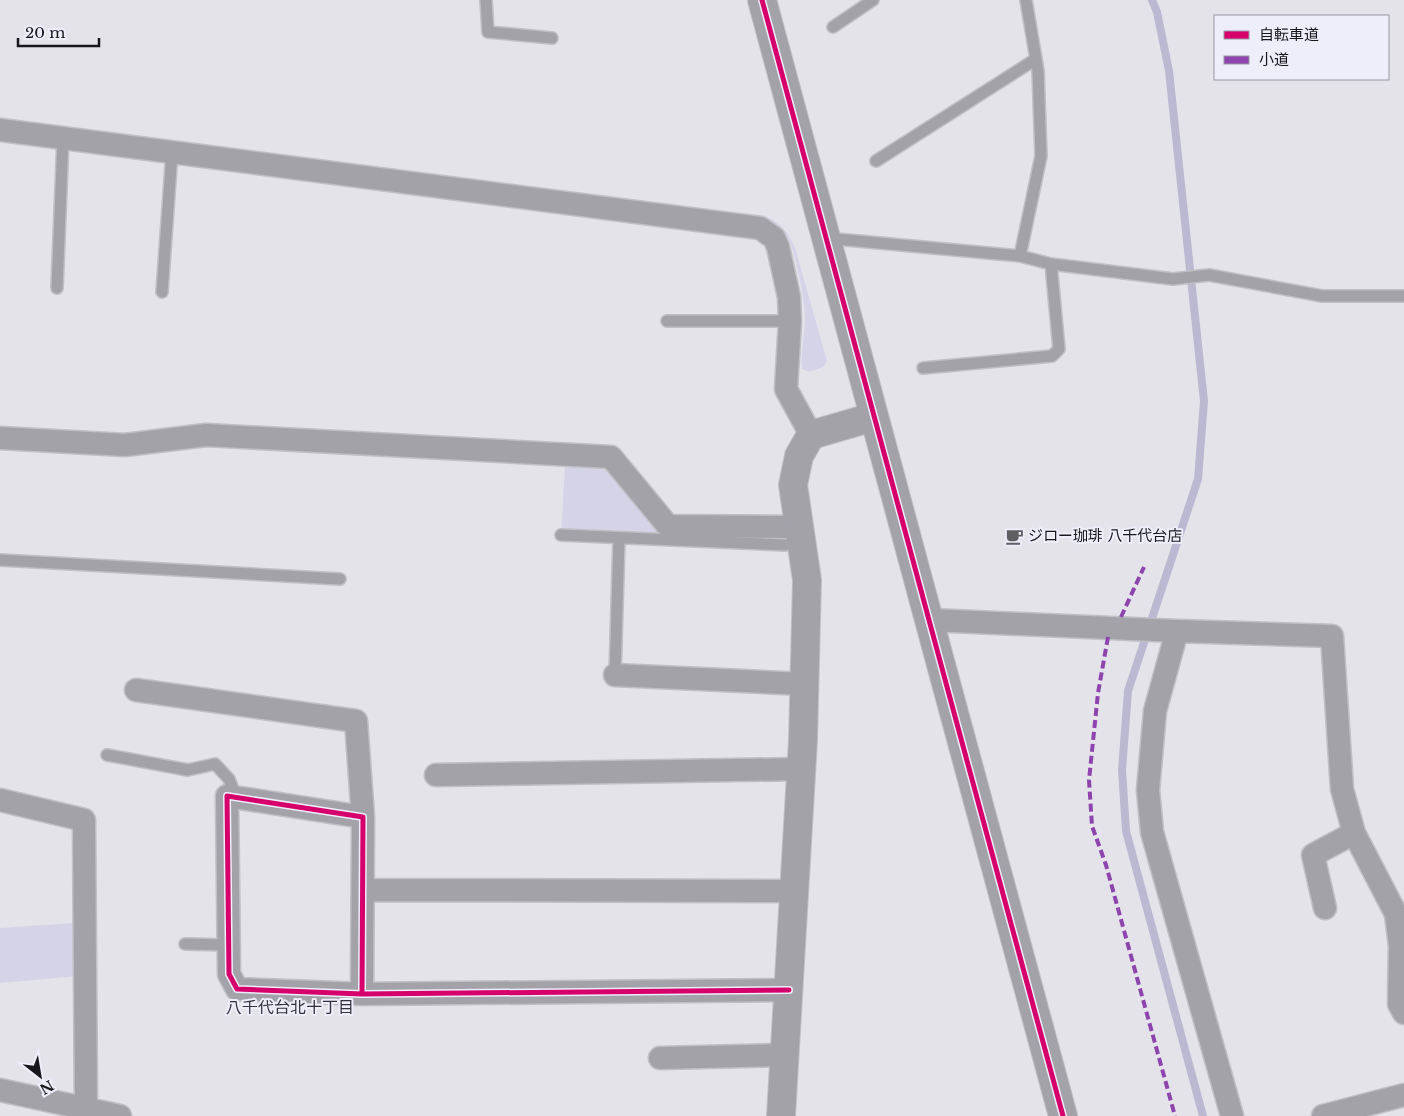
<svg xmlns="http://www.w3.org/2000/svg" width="1404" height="1116" viewBox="0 0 1404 1116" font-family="'Libre Baskerville','Noto Sans JP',serif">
<rect width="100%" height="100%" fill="#e4e3ea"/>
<path fill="#d5d3e8" d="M763 215C781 224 787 230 795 248L827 361 823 367 809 372 802 369C800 353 805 335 805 319 806 305 794 246 787 236 781 227 772 222 762 217Z
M565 466 606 469 665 540 561 535Z
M75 923 78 976 0 983V928Z"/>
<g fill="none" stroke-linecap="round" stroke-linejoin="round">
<path stroke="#bbb8d2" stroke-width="8" d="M1152 0 1157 12 1169 71 1204 401 1198 479 1128 691 1122 770 1126 831 1203 1116"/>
<defs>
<path id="service" d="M486 0 488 32 552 38
M833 27 873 0
M876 161 1036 59
M825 238 1020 256 1051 264 1173 279 1209 275 1322 296H1404
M1020 256 1041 156 1038 71 1026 0
M57 288 63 138
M162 292 172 152
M667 321H790
M923 368 1052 356 1059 349 1051 264
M561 535 785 545
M0 560 340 579
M615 675 619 538
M107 755 188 770 215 764 229 779 236 797
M185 944 229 945"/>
<path id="minor" d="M0 130 760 228 774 238 778 247 789 297 790 321 786 389 811 435
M0 438 125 445 206 435 611 457 668 526 799 527
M930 620 1177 631 1332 636 1342 789 1354 833 1396 914 1400 946 1399 1004 1404 1013
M1177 631 1155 711 1148 790 1152 832 1232 1116
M615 675 804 684
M136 690 356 721 363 817
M436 775 801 769
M0 800 84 820 86 1109
M363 890 795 891
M1325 908 1313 855 1354 833
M362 994 363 817 227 796 229 974 237 989 362 994 789 990
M660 1058 785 1055
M0 1090 120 1116
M1323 1116 1404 1095"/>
<path id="tertiary" d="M762 0C861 372 963 744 1063 1116
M781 1116 803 740 807 580 793 485 799 456 811 435 873 417"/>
</defs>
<use href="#service" stroke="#c0bfc4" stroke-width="14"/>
<use href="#minor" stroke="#c0bfc4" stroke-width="25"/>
<use href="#tertiary" stroke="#c0bfc4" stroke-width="30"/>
<use href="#service" stroke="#a3a2a9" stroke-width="11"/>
<use href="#minor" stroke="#a3a2a9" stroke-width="22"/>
<use href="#tertiary" stroke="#a3a2a9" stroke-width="28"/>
<path stroke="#8e44ad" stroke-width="4" stroke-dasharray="8 4" stroke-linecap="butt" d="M1121 617 1144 567
M1108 637 1098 693 1089 780 1092 826 1106 865 1175 1116"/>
<defs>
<path id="cycleway" d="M762 0C861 372 963 744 1063 1116
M362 994 363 817 227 796 229 974 237 989 362 994 789 990"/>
</defs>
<use href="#cycleway" stroke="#eeedfa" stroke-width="8"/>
<use href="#cycleway" stroke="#d6006c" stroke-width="5"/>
</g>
<defs>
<symbol id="cafe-bare" viewBox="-9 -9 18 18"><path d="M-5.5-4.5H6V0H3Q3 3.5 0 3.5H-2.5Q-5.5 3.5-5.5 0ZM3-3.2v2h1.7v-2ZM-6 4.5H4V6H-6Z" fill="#5f5e63" stroke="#eeedfa" stroke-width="2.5" paint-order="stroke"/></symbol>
</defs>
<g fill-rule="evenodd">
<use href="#cafe-bare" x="1002" y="524" width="25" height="25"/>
</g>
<g text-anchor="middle" stroke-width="4" stroke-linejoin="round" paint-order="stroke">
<g font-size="15" fill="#17171b" stroke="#eeedfa" text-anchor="start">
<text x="1028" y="541">ジロー珈琲 八千代台店</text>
</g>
<g font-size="16" fill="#33323c" stroke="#eeedfa">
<text x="290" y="1013">八千代台北十丁目</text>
</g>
</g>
<rect x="1214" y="15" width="175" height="65" fill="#eeedfa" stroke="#9897a1"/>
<rect x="1224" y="31" width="25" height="8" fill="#d6006c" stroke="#9897a1"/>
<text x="1259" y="40" font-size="15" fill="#17171b">自転車道</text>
<rect x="1224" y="56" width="25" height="8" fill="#8e44ad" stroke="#9897a1"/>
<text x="1259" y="65" font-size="15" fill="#17171b">小道</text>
<g transform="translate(40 1076) rotate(149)" stroke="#eeedfa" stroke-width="4" paint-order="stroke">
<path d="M0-4L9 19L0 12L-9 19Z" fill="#17171b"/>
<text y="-8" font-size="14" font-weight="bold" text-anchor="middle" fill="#17171b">N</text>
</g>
<path d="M18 38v8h81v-8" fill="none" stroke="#17171b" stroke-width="2.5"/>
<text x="25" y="38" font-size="15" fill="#17171b" stroke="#eeedfa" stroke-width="4" paint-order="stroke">20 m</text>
</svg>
